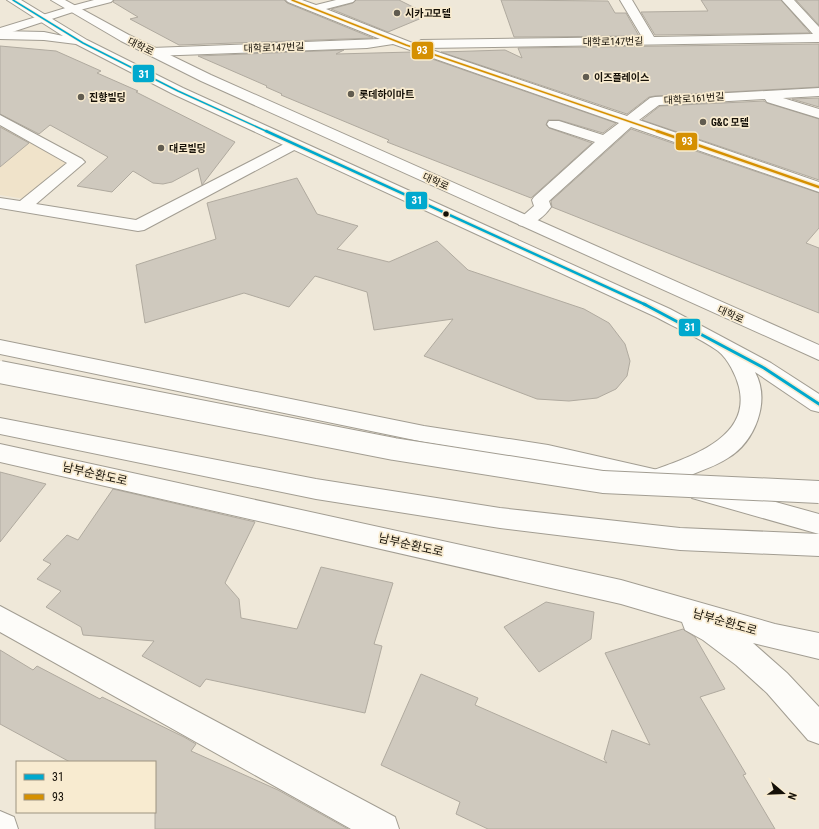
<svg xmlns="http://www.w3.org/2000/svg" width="819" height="829" viewBox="0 0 819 829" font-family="'Roboto Condensed','Noto Sans KR',sans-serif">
<rect width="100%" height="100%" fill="#efe8d9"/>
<path fill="#f0e3ca" d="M0 124 68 162 25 199 0 195Z"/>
<path fill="#cfc9be" stroke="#b0aa9f" d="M114 0H284L287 3 373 38 179 45 130 19 138 17 113 2Z
M356 0H399L429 15 388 32 331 9 353 3Z
M501 0 608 1 615 13H626L639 36 514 37Z
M701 0H781L810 33 655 35 641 12 708 11Z
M796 0H819V25Z
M819 44V87L655 96 649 97 627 114 441 52 505 50 522 58 518 48Z
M0 46 56 51 101 71 97 73 138 91 136 92 235 142 202 185 198 168 172 182 163 184 153 183 133 171 112 192 77 186 108 157 50 125 39 134 0 114Z
M344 50 336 54 412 52 616 123 603 133 559 120H548L546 125 549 128 592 143 531 198 387 142 389 140 281 95 282 94 266 87 267 86 198 56Z
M819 98V107L792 99Z
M764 101 767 103 819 119V180L642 120 660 106Z
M0 127 29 143 0 167Z
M631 129 819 193V228L806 243 819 248V313L552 207 551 201Z
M297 178 317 214 358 226 337 249 389 262 437 241 468 270 584 309 609 323 625 344 630 361 627 376 616 389 597 398 569 401 537 399 424 356 453 319 374 330 367 292 315 276 289 307 244 293 145 323 136 265 216 239 207 203Z
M0 472 46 484 0 542Z
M113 489 255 522 225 583 239 599 241 618 297 629 321 567 393 583 374 644 382 646 365 713 206 679 200 687 142 656 154 641 83 635 81 627 46 607 61 591 37 579 51 564 43 560 67 535 78 540Z
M546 602 594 612 591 639 539 672 504 627Z
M683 629 695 637 725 689 700 697 746 774 743 775 775 829H488L456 814 460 802 381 765 421 674 478 698 475 705 607 763 604 759 612 730 650 745 605 653Z
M0 650 33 670 37 666 100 699 102 697 184 737 196 744 191 751 278 790 348 829H155V762H70L0 724Z"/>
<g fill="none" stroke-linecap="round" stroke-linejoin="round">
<defs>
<path id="street" d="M94 0H113L111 2 72 12 66 9 68 7Z
M286 0H302L316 5 336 0H355L353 2 326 9 415 44 421 40 642 37 620 0H632L654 37 813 34 782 0H794L819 27V42L426 48 627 116 650 98 655 97 819 88V96L783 98 819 109V118L767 102 765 99 659 105 639 120 819 182V192L631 127 549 201 551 207C544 217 531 228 519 225L517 221 534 206 532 200 534 197 595 142 549 127 547 124 549 121H559L603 135 619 123 393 44 367 48 152 56 146 52 152 48 380 39 288 2Z
M0 115 82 159 85 162 36 204 136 220 288 142H298L300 145 298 148 144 230 138 231 0 208V198L20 201 67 163 0 125Z
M0 606 395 817 399 829H351L0 632Z
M0 811 14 817 18 829H0Z"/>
<path id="secondary" d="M72 6 78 9 76 11 0 36V28Z
M0 340 424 426 548 445 658 470 666 472 670 479 666 486 658 488 548 463 424 442 0 354Z
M0 444 621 580 775 624 819 633V659L753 643 787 673 819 707V744L808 740 767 693 736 665 703 640 685 630 682 622 621 604 0 462Z
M700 481 819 514V534L692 498 688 491 692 484Z"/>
<path id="primary" d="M7 0H21L87 40 183 88 670 309 771 363 819 394V412L811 410 755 372C771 401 755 442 728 458 716 466 702 470 689 476 676 481 663 490 649 486L645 479 649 472C685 458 752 440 739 387 736 375 728 359 718 351 700 338 676 328 656 317L173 94 76 44 44 40 0 39V31L44 32 63 36Z
M51 0H65L129 35 211 75 819 345V360L201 81 121 41Z"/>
<path id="highway" d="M0 418 316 479 500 508 680 528 819 534V556L680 550 500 528 316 499 0 434Z"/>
</defs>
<use href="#street" stroke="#a29d92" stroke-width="2"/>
<use href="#secondary" stroke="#a29d92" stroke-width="2"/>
<use href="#primary" stroke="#a29d92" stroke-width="2"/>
<use href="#highway" stroke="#a29d92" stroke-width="2"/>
<use href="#street" fill="#fdfcf9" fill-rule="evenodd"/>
<use href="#secondary" fill="#fdfcf9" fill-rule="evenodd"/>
<use href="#primary" fill="#fdfcf9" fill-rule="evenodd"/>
<use href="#highway" fill="#fdfcf9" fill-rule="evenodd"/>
<defs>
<path id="highway-bridge" d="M0 372 394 449 603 482 819 492"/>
</defs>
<use href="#highway-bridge" stroke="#a29d92" stroke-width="24" stroke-linecap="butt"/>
<use href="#highway-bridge" stroke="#fdfcf9" stroke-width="22"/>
<defs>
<path id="bus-1-far2" d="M13 0 83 43 178 91 268 132"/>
<path id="bus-1-far1" d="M266 131 646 305"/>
<path id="bus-1" d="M644 304 764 368 819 404"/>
<path id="bus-2-far1" d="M292 0 406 45 660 132"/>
<path id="bus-2" d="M657 131 819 187"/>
</defs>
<use href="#bus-1-far2" stroke="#f8ebd0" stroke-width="3"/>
<use href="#bus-1-far1" stroke="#f8ebd0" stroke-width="5"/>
<use href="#bus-1" stroke="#f8ebd0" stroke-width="6"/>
<use href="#bus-2-far1" stroke="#f8ebd0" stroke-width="3"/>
<use href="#bus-2" stroke="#f8ebd0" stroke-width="5"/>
<use href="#bus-1-far2" stroke="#00a9ce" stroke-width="1.5"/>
<use href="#bus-1-far1" stroke="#00a9ce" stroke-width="2.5"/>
<use href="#bus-1" stroke="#00a9ce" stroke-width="3"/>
<use href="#bus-2-far1" stroke="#d59001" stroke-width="1.5"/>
<use href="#bus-2" stroke="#d59001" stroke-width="2.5"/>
</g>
<g fill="#615c50" stroke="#f8ebd0" stroke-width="1.5">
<circle cx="397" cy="13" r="4"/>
<circle cx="586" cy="77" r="4"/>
<circle cx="351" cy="94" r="4"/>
<circle cx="81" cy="97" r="4"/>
<circle cx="703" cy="122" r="4"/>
<circle cx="161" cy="148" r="4"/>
</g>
<circle fill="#151007" stroke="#f8ebd0" stroke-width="1.5" cx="446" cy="214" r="3.5"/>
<g text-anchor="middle" stroke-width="3.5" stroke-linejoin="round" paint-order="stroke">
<g font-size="10" font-weight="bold" fill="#151007" stroke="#f8ebd0" text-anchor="start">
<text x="405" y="17">시카고모텔</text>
<text x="594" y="81">이즈플레이스</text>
<text x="359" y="98">롯데하이마트</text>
<text x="89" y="101">진향빌딩</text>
<text x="711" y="126">G&amp;C 모텔</text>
<text x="169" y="152">대로빌딩</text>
</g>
<g font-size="10" fill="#151007" stroke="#f8ebd0">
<text transform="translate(613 41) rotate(-1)" y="4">대학로147번길</text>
<text transform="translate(141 46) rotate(26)" y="4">대학로</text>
<text transform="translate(274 47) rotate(-2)" y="4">대학로147번길</text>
<text transform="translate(694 98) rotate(-4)" y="4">대학로161번길</text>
<text transform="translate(436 181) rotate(24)" y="4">대학로</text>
<text transform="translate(731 314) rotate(24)" y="4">대학로</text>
</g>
<g font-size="12" fill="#151007" stroke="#f8ebd0">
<text transform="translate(95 474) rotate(13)" y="4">남부순환도로</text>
<text transform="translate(411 545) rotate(13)" y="4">남부순환도로</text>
<text transform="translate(725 622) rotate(16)" y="4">남부순환도로</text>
</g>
</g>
<g stroke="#f8ebd0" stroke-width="1.5">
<rect x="411" y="41" width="23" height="19" rx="4" fill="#d59001"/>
<rect x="132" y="64" width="23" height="19" rx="4" fill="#00a9ce"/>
<rect x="675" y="132" width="23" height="19" rx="4" fill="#d59001"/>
<rect x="405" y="191" width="23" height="19" rx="4" fill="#00a9ce"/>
<rect x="678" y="318" width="23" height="19" rx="4" fill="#00a9ce"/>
</g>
<g font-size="11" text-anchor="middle" font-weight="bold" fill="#fff">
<text x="422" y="54">93</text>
<text x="144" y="78">31</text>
<text x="687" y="145">93</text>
<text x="417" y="204">31</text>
<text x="690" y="331">31</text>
</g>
<rect x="16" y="761" width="140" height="52" fill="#f8ebd0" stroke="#9d9380"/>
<rect x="24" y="774" width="20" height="6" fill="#00a9ce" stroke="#9d9380"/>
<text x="52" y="781" font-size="12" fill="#151007">31</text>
<rect x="24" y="794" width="20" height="6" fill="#d59001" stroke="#9d9380"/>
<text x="52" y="801" font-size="12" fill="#151007">93</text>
<g transform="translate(783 793) rotate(109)" stroke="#f8ebd0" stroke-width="3" paint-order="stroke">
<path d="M0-3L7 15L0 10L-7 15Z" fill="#151007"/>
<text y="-6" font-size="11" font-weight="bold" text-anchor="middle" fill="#151007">N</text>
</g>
</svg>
